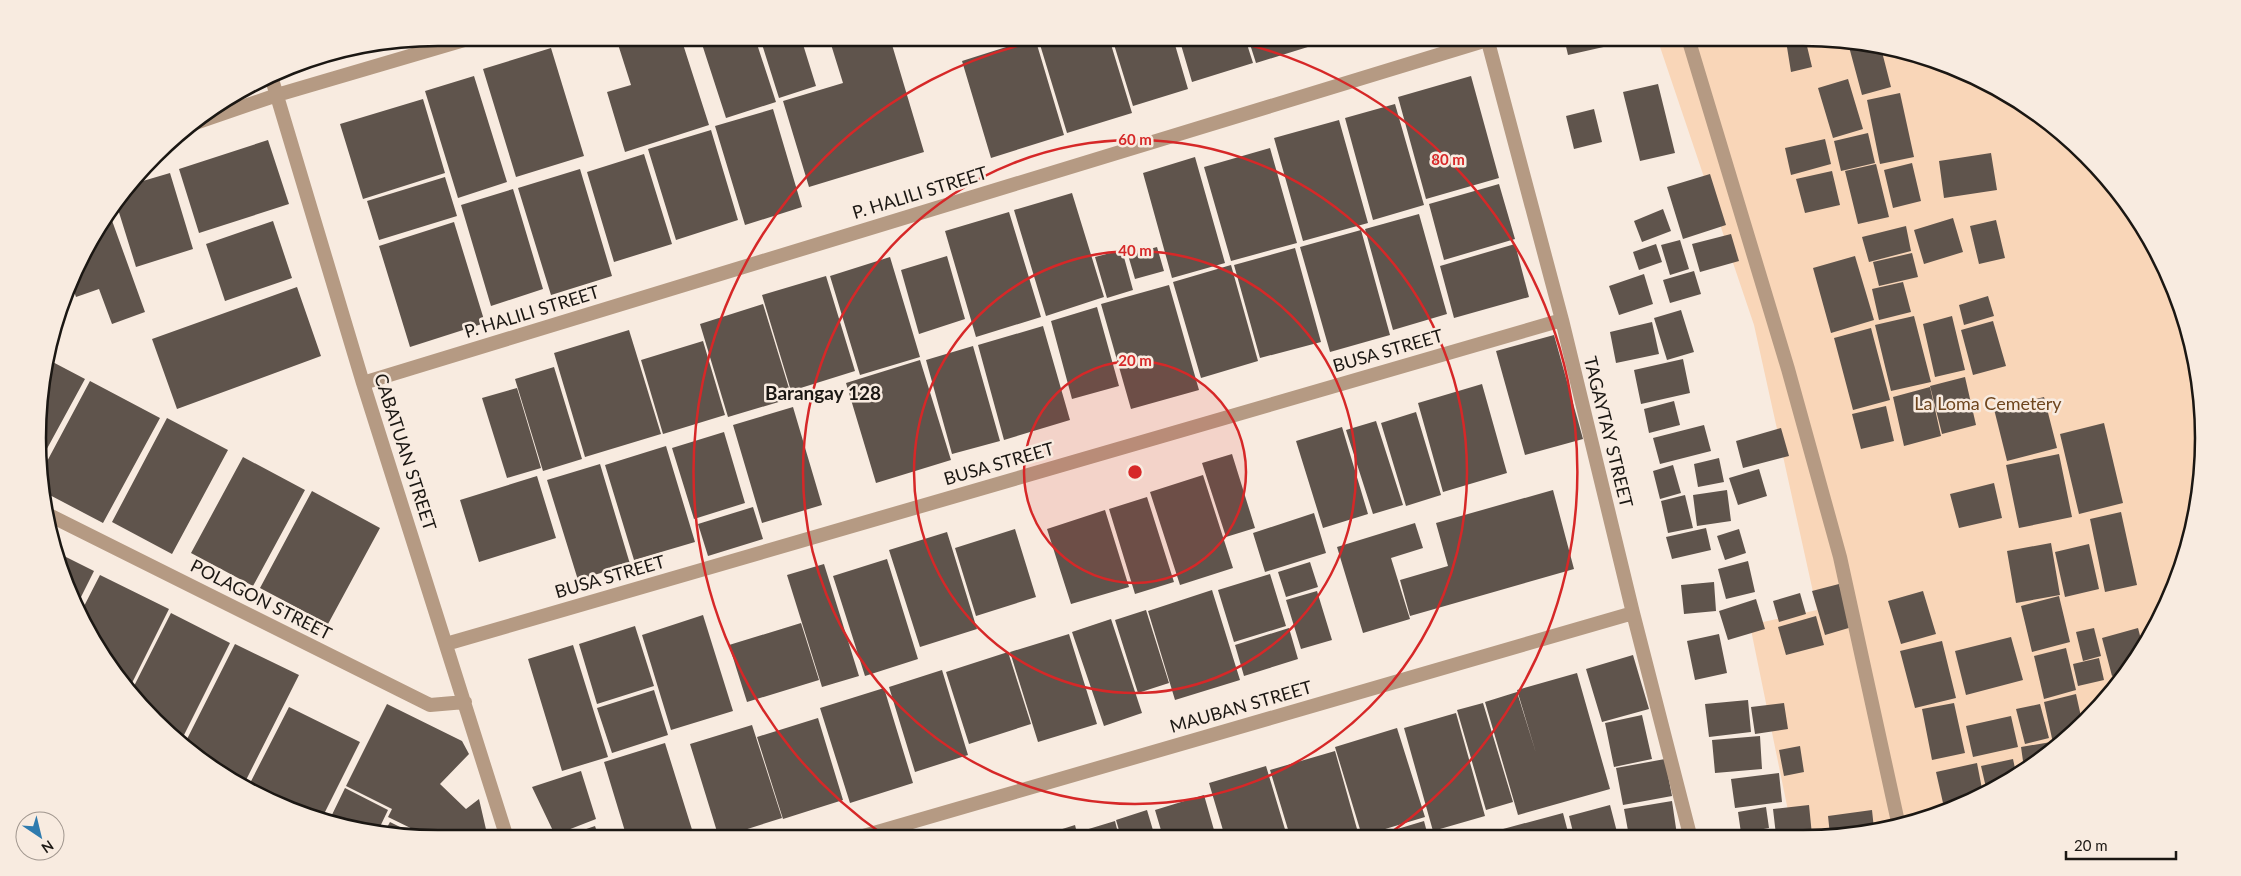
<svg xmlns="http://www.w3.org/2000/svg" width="2241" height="876" viewBox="0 0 2241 876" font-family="Lato,sans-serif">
<rect width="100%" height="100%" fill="#f8ebe0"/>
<path fill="#f9d6b8" d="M1657 38H1803L1907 51 1980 79 2047 120 2104 174 2150 238 2182 310 2200 386 2203 464 2190 542 2150 638 2067 739 1980 797 1856 835H1793L1750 625 1817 610 1754 325Z"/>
<path fill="#5f544c" d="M616 38H681L709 125 625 152 607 92 631 85Z
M700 38H755L776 102 726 118Z
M760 38H801L816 86 779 98Z
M829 38H890L924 152 809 187 783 101 843 83Z
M1035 38 1064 135 991 158 962 61Z
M1038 38H1109L1132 113 1067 133Z
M1112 38H1173L1188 89 1133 106Z
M1179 38H1245L1253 63 1192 82Z
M1248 38H1308L1311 46 1256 63Z
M1312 38H1333L1314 44Z
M1564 38H1605L1608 46 1568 55Z
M1786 41 1806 42 1812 67 1791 72Z
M1848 43 1881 48 1891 87 1862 95Z
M551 48 584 156 516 177 483 69Z
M474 76 507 182 458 198 425 91Z
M1471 76 1499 178 1426 199 1398 97Z
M1848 79 1863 129 1833 138 1818 88Z
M1658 84 1675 153 1640 161 1623 92Z
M1900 93 1914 157 1880 164 1867 100Z
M423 99 445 173 363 199 340 124Z
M1395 104 1424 205 1373 220 1345 118Z
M773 109 802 207 745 225 715 126Z
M1594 109 1602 142 1574 149 1566 116Z
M1339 120 1368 223 1303 241 1274 138Z
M711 130 738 220 676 240 648 149Z
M1868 133 1875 163 1841 171 1834 141Z
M1825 139 1831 164 1791 175 1785 148Z
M268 140 289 204 199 233 179 169Z
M1270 148 1297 243 1231 261 1204 167Z
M1991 153 1997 190 1944 198 1939 161Z
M644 154 672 244 614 262 587 172Z
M1195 157 1225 263 1172 278 1143 173Z
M1912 163 1921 201 1893 208 1884 170Z
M1876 164 1889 217 1858 224 1845 171Z
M580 169 612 276 551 295 518 188Z
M1832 171 1840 205 1805 213 1796 179Z
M170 173 193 249 136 267 117 206 136 183Z
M1710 174 1726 225 1683 239 1667 187Z
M445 177 457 216 379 240 367 201Z
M1499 184 1515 239 1444 260 1429 204Z
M513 189 543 289 491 306 461 205Z
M1072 193 1104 297 1046 316 1014 210Z
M1663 209 1671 231 1642 242 1634 221Z
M1009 212 1041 317 976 337 945 231Z
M1419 214 1447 314 1393 330 1365 229Z
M110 215 145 312 112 324 99 289 76 297 71 283 91 238Z
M1953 218 1963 252 1924 264 1914 230Z
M1996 220 2005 258 1979 264 1970 226Z
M273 221 292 278 225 301 206 244Z
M454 222 485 323 410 347 379 246Z
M1906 226 1911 251 1869 262 1862 237Z
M1361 230 1390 335 1330 352 1300 247Z
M1731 234 1739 261 1700 272 1692 244Z
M1680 240 1689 269 1670 275 1661 245Z
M1515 244 1529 297 1454 318 1440 266Z
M1656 244 1662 262 1639 270 1633 252Z
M1157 247 1164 271 1135 279 1128 255Z
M1295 248 1321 342 1260 358 1234 265Z
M1122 250 1133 290 1107 298 1095 257Z
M1912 253 1918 277 1879 286 1873 262Z
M947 256 965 319 919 334 901 270Z
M1855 256 1874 320 1831 333 1813 268Z
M890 257 920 357 860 375 830 276Z
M1231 265 1258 361 1201 378 1173 282Z
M1694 271 1701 294 1670 303 1663 280Z
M1644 274 1653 304 1619 315 1609 286Z
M826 276 855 371 791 391 762 295Z
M1903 282 1911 312 1879 320 1872 289Z
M1169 285 1199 390 1131 409 1101 304Z
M297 287 321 356 177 409 152 339Z
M1988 296 1994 316 1964 325 1959 305Z
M763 304 792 398 728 417 700 324Z
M1097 307 1119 386 1072 399 1051 321Z
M1681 310 1694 352 1667 360 1654 318Z
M1914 316 1931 382 1891 391 1875 325Z
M1952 316 1965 370 1935 377 1923 324Z
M1993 321 2006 366 1973 375 1961 330Z
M1652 322 1659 354 1616 363 1610 332Z
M1043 326 1070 420 1004 440 978 345Z
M1871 328 1890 400 1853 410 1834 338Z
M629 330 661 434 585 457 554 353Z
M1554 335 1583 439 1525 455 1496 351Z
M703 341 725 415 663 434 641 360Z
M973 346 1000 441 952 454 926 360Z
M47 359 85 379 43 456 41 385Z
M1683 359 1690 393 1641 404 1634 370Z
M920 360 951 460 876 483 846 383Z
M554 367 582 459 543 471 515 379Z
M1965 377 1976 425 1942 434 1930 386Z
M90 381 160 418 103 523 44 492V467Z
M1482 384 1507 473 1443 492 1418 403Z
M1930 387 1941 436 1904 446 1893 397Z
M517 388 541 468 507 478 482 398Z
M2044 397 2057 448 2007 461 1994 409Z
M1674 401 1680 425 1649 433 1644 409Z
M1886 406 1894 441 1861 449 1852 414Z
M793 407 822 505 762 523 733 425Z
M1416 412 1441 495 1406 506 1381 423Z
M167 418 228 450 172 554 112 522Z
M1376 421 1403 505 1373 514 1346 430Z
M2104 423 2123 503 2079 514 2060 434Z
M1704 425 1711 451 1660 464 1653 438Z
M1342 427 1368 514 1323 528 1296 441Z
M1781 428 1789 456 1743 468 1736 441Z
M724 432 745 503 694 519 672 448Z
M666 446 695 542 634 560 605 465Z
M1232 454 1255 528 1226 537 1202 463Z
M2059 454 2072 517 2019 528 2006 465Z
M243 457 305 490 253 586 191 553Z
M1719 458 1724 482 1698 487 1694 464Z
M600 464 630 564 578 580 547 480Z
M1673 465 1681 493 1660 499 1653 471Z
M1759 469 1767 496 1738 505 1729 478Z
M1203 475 1233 568 1180 585 1150 492Z
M537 476 556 538 479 562 460 500Z
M1994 483 2002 518 1959 528 1950 494Z
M1553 490 1574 569 1410 616 1400 580 1448 566 1436 523Z
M1727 490 1731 521 1697 526 1693 495Z
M312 491 380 528 328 624 260 588Z
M1685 495 1693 528 1668 533 1661 501Z
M1147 497 1174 582 1135 594 1109 509Z
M753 507 763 539 708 556 698 524Z
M1105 510 1129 587 1071 604 1047 529Z
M2121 512 2137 585 2105 592 2090 519Z
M1314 513 1326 553 1265 572 1253 533Z
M1415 523 1423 548 1391 558 1410 619 1363 633 1337 547Z
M1706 528 1711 550 1672 559 1666 537Z
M1015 529 1036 597 976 616 955 548Z
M1739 529 1746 553 1725 560 1717 536Z
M947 532 977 629 920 647 889 550Z
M2051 543 2060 595 2016 603 2007 551Z
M2089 544 2099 589 2065 597 2055 552Z
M56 552 94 571 76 607 68 592Z
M887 559 918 659 865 676 833 576Z
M1748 561 1755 592 1726 599 1718 569Z
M1310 562 1318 587 1286 597 1278 572Z
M824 564 859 676 822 687 787 575Z
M1270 574 1286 626 1234 642 1218 590Z
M100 575 169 609 130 687 105 660 80 614Z
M1714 582 1716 611 1684 614 1681 585Z
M1839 584 1852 627 1825 635 1812 591Z
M1212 590 1240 680 1175 700 1148 611Z
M1317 591 1332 640 1301 649 1286 600Z
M1923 591 1936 634 1901 644 1888 601Z
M1800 593 1806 614 1779 622 1773 601Z
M2059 596 2070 642 2032 652 2021 606Z
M1756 599 1765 629 1728 640 1719 611Z
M1146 610 1169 683 1138 693 1115 620Z
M171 613 230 643 181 741 132 690Z
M703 615 733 711 671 730 642 635Z
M1816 616 1824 645 1786 655 1778 627Z
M1111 619 1142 713 1104 726 1072 632Z
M801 623 819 680 747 702 729 645Z
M635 626 654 686 597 704 579 644Z
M1289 628 1298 659 1244 676 1235 645Z
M2094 628 2101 656 2083 661 2076 632Z
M2138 628 2143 647 2121 673 2112 676 2102 638Z
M1069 634 1097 724 1038 742 1010 652Z
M1719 634 1727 673 1695 680 1687 641Z
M2011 637 2023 680 1966 695 1955 651Z
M1942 641 1956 698 1915 708 1900 651Z
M235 644 299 675 243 786 194 756 184 745Z
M573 645 608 757 562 771 528 659Z
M2066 648 2076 690 2044 699 2034 656Z
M1008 652 1031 724 969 744 946 672Z
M1633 655 1649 709 1602 722 1586 669Z
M2099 658 2104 680 2078 686 2073 664Z
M942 670 968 755 915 772 889 687Z
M1577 673 1610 789 1518 815 1485 702 1517 692 1536 753 1517 690Z
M884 688 913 783 850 803 820 708Z
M654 690 668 735 612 753 597 708Z
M2076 694 2082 721 2067 739 2053 743 2044 702Z
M1748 700 1751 732 1709 737 1705 704Z
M1483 703 1513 802 1486 810 1457 710Z
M1784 703 1788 729 1755 734 1751 707Z
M1954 703 1965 753 1932 760 1922 709Z
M387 704 462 741 469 754 440 784 466 809 479 799 488 838H431L388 817 392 809 346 786Z
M2040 704 2049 738 2025 744 2016 709Z
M289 707 360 742 321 820 261 797 247 789Z
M1456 713 1485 816 1433 831 1404 728Z
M1642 715 1652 759 1614 767 1605 723Z
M2011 716 2018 747 1973 757 1966 726Z
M818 718 843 800 783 819 757 737Z
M752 725 782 818 719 838 690 744Z
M1397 728 1425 817 1362 836 1335 747Z
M1760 736 1762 769 1715 773 1712 740Z
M2051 742 2052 749 2024 768 2021 747Z
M665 743 694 836 687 838H627L604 762Z
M1800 746 1804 772 1784 776 1779 750Z
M1335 751 1359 836H1290L1270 770Z
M1665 759 1672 796 1623 805 1616 768Z
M2013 759 2016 773 1987 792 1981 766Z
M1977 763 1983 794 1943 803 1936 772Z
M1266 766 1287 836 1225 837 1209 783Z
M581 771 596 819 555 835 532 787Z
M1779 773 1782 802 1735 808 1731 779Z
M345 788 388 810 378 831 328 823Z
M1204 795 1216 837H1163L1155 810Z
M1672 801 1677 835 1629 836 1624 809Z
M1610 805 1618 836H1574L1569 816Z
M1809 805 1812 835H1776L1773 809Z
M1766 807 1769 828 1741 833 1738 812Z
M1147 810 1155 837H1121L1116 820Z
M1872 810 1874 829 1856 835H1830L1828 816Z
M1563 813 1569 836H1505L1503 829Z
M1115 821 1119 837H1083L1082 831Z
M1424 821 1428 836H1374Z
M390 822 418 836 385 831Z
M1075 825 1078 837H1037Z
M595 826 599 838H560Z"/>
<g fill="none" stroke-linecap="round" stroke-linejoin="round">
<path stroke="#b59a83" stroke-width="14" d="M1688 38 1788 369 1840 557 1898 822"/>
<path stroke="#b59a83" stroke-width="14" d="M1487 38 1562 320 1633 613 1690 835
M271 76 363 383 507 838
M192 124 277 95 471 38
M363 383 1487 40
M45 513 430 705 465 702
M446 644 1562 320
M860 837 1633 613"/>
</g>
<circle cx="1135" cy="472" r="111" fill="#d62828" fill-opacity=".12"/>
<g fill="none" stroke="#d62828" stroke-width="2.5">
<circle cx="1135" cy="472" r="111"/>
<circle cx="1135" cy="472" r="221"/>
<circle cx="1135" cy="472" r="332"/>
<path d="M885 836A442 442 0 0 1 1051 38M1219 38A442 442 0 0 1 1389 834"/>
</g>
<g text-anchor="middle" stroke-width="5" stroke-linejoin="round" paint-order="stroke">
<g font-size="18" fill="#1b1713" stroke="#f8ebe0">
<text transform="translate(920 193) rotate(-17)" y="6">P. HALILI STREET</text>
<text transform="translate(532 312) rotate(-17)" y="6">P. HALILI STREET</text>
<text transform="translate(1388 351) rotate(-16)" y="6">BUSA STREET</text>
<text transform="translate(1608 432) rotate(76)" y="6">TAGAYTAY STREET</text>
<text transform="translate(405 452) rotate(72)" y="6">CABATUAN STREET</text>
<text transform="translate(999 464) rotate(-16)" y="6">BUSA STREET</text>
<text transform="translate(610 577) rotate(-16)" y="6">BUSA STREET</text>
<text transform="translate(261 600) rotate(27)" y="6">POLAGON STREET</text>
<text transform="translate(1241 707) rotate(-16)" y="6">MAUBAN STREET</text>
</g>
<g font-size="18" fill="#6e451d" stroke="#f8ebe0">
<text x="1988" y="410">La Loma Cemetery</text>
</g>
<g font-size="19" font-weight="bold" fill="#1b1713" stroke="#f8ebe0">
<text x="823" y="400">Barangay 128</text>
</g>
</g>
<path d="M0 0H2241V876H0ZM438 46H1803A392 392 0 0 1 2195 438V438A392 392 0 0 1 1803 830H438A392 392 0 0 1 46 438V438A392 392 0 0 1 438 46Z" fill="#f8ebe0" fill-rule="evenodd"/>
<path fill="none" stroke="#1b1713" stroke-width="2.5" d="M438 46H1803A392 392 0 0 1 2195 438V438A392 392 0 0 1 1803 830H438A392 392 0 0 1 46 438V438A392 392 0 0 1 438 46Z"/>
<circle cx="1135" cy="472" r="8" fill="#d62828" stroke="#f8ebe0" stroke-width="2.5"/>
<g font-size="15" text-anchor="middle" font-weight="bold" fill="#d62828" stroke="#f8ebe0" stroke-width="5" stroke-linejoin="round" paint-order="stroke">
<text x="1135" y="145">60 m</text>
<text x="1448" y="165">80 m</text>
<text x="1135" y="256">40 m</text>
<text x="1135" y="366">20 m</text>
</g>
<g transform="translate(40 836) rotate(145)"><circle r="24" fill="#f8ebe0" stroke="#a0968e"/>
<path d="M0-4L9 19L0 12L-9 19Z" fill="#2f7bae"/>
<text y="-8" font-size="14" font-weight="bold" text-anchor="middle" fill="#1b1713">N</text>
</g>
<path d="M2066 851v8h110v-8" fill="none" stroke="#1b1713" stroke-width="2.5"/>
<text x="2074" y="851" font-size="15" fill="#1b1713" stroke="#f8ebe0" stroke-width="4" paint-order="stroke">20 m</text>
</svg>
